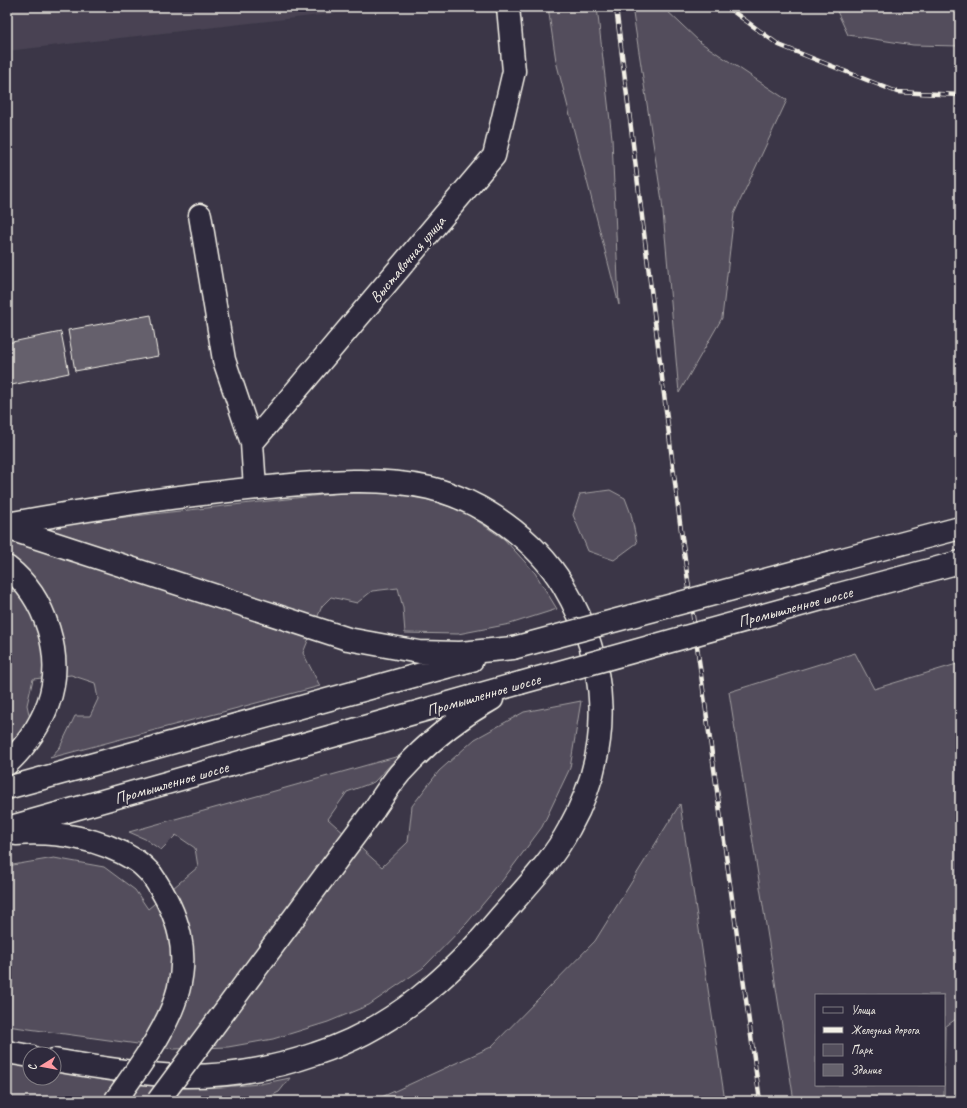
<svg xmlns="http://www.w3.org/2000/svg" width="967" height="1108" viewBox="0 0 967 1108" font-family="Caveat,sans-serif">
<rect width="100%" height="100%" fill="#3b3647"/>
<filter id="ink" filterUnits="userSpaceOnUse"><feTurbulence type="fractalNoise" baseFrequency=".025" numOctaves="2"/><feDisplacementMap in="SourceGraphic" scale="8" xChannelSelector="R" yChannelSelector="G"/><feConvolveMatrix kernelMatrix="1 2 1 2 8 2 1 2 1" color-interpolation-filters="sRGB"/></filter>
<g filter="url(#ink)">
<path fill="#484352" d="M7 7H390L7 51Z"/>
<path fill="#534e5c" stroke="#a4a0a2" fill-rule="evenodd" d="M548 7H597L612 138 619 305 556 61Z
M632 7H663L700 42 787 100 734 214 722 318 679 393 662 201Z
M835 7H960V46L913 45 848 35Z
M610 490 625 498 631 514 637 543 614 560 588 551 573 515 580 494Z
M340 493H408L463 511 504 539 535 573 557 609 510 624 458 634 405 633 403 608 398 588 372 591 357 603 331 597 322 606 303 653 320 686 50 758 60 747 75 716H90L98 699 95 683 71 675 33 679 27 705 31 723 7 754V537L73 523Z
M855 653 874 689 960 663V1016L945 1027 944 1101H794L729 692ZM816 995H944V1085H816Z
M581 701 570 768 542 827 502 881 467 923 423 968 369 1005 328 1022 273 1039 228 1047 174 1049 7 1026V866L54 858 104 867 135 890 148 909 198 867 195 848 176 835 161 850 145 839 129 832 399 756 374 782 347 792 328 819 382 867 408 842 412 806 439 771 475 739 524 712Z
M680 804 725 1101H373L491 1047 595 941Z
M7 1064 30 1067V1078H54V1071L86 1077 221 1087 260 1084 290 1078 279 1092 260 1101H7Z"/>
<path fill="#65616c" stroke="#f4f1e8" d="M151 315 158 356 75 371 68 330Z
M61 332 69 373 7 386V343Z"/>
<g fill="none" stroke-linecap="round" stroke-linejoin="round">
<defs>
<path id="minor" d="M200 215 224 360 252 443
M255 488 252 443 494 156 514 71 508 7"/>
<path id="major" d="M7 524C94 508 181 495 269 487 322 482 376 476 430 488 482 501 535 539 563 585 610 664 614 749 569 829 552 861 525 888 501 916 451 976 391 1030 315 1054 272 1069 224 1077 178 1076 138 1074 94 1067 54 1060
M7 528 348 639 419 652 460 653 513 648
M832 562 960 528
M7 567C46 597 65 657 48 704 39 728 25 747 7 764
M836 595 960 562
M7 788 472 660
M373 811C382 798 390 785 400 773 426 744 458 718 492 699
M7 828 520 683
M16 834C56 831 100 838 135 860 141 863 146 869 151 874
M7 1052 30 1056"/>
</defs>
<use href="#minor" stroke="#f4f1e8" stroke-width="25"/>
<use href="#major" stroke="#f4f1e8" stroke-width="25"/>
<use href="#minor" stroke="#2f2a3d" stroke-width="22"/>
<use href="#major" stroke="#2f2a3d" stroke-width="22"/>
<defs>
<path id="rail" d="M616 7 680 523 760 1101
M727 7 779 45 897 92 960 95"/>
</defs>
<use href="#rail" stroke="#f4f1e8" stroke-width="4.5"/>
<use href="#rail" stroke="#2f2a3d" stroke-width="3" stroke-dasharray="9" stroke-linecap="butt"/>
<defs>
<path id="major-bridge" d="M513 648 832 562
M520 683 836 595
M115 1101C170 1023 215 965 151 874
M158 1101 373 811"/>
</defs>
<use href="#major-bridge" stroke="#f4f1e8" stroke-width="25" stroke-linecap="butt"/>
<use href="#major-bridge" stroke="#2f2a3d" stroke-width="22"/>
</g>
</g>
<g text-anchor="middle" stroke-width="3" stroke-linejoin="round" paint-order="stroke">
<g font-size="16" fill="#f4f1e8" stroke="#2f2a3d">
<text transform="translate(407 259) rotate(-50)" y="6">Выставочная улица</text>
<text transform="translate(795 606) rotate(-15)" y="6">Промышленное шоссе</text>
<text transform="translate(483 694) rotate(-16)" y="6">Промышленное шоссе</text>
<text transform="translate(171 782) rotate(-16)" y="6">Промышленное шоссе</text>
</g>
</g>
<rect width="967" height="1108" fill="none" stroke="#2f2a3d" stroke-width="24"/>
<rect x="12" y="12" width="943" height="1084" fill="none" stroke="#f4f1e8" stroke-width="1.5" filter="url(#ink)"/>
<rect x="815" y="994" width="130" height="92" fill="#2f2a3d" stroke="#7e7a81"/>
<rect x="823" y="1007" width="20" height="6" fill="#2f2a3d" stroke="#7e7a81"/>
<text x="851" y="1014" font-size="12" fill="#f4f1e8">Улица</text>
<rect x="823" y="1027" width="20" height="6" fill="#f4f1e8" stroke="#7e7a81"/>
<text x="851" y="1034" font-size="12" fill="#f4f1e8">Железная дорога</text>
<rect x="823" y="1044" width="20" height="12" fill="#534e5c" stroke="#7e7a81"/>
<text x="851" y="1054" font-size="12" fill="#f4f1e8">Парк</text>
<rect x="823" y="1064" width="20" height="12" fill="#65616c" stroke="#7e7a81"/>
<text x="851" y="1074" font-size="12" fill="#f4f1e8">Здание</text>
<g transform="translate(42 1066) rotate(259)"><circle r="19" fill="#2f2a3d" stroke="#7e7a81"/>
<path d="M0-3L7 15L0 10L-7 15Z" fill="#ff9aa2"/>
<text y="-6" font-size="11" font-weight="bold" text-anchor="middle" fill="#f4f1e8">С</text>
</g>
</svg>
